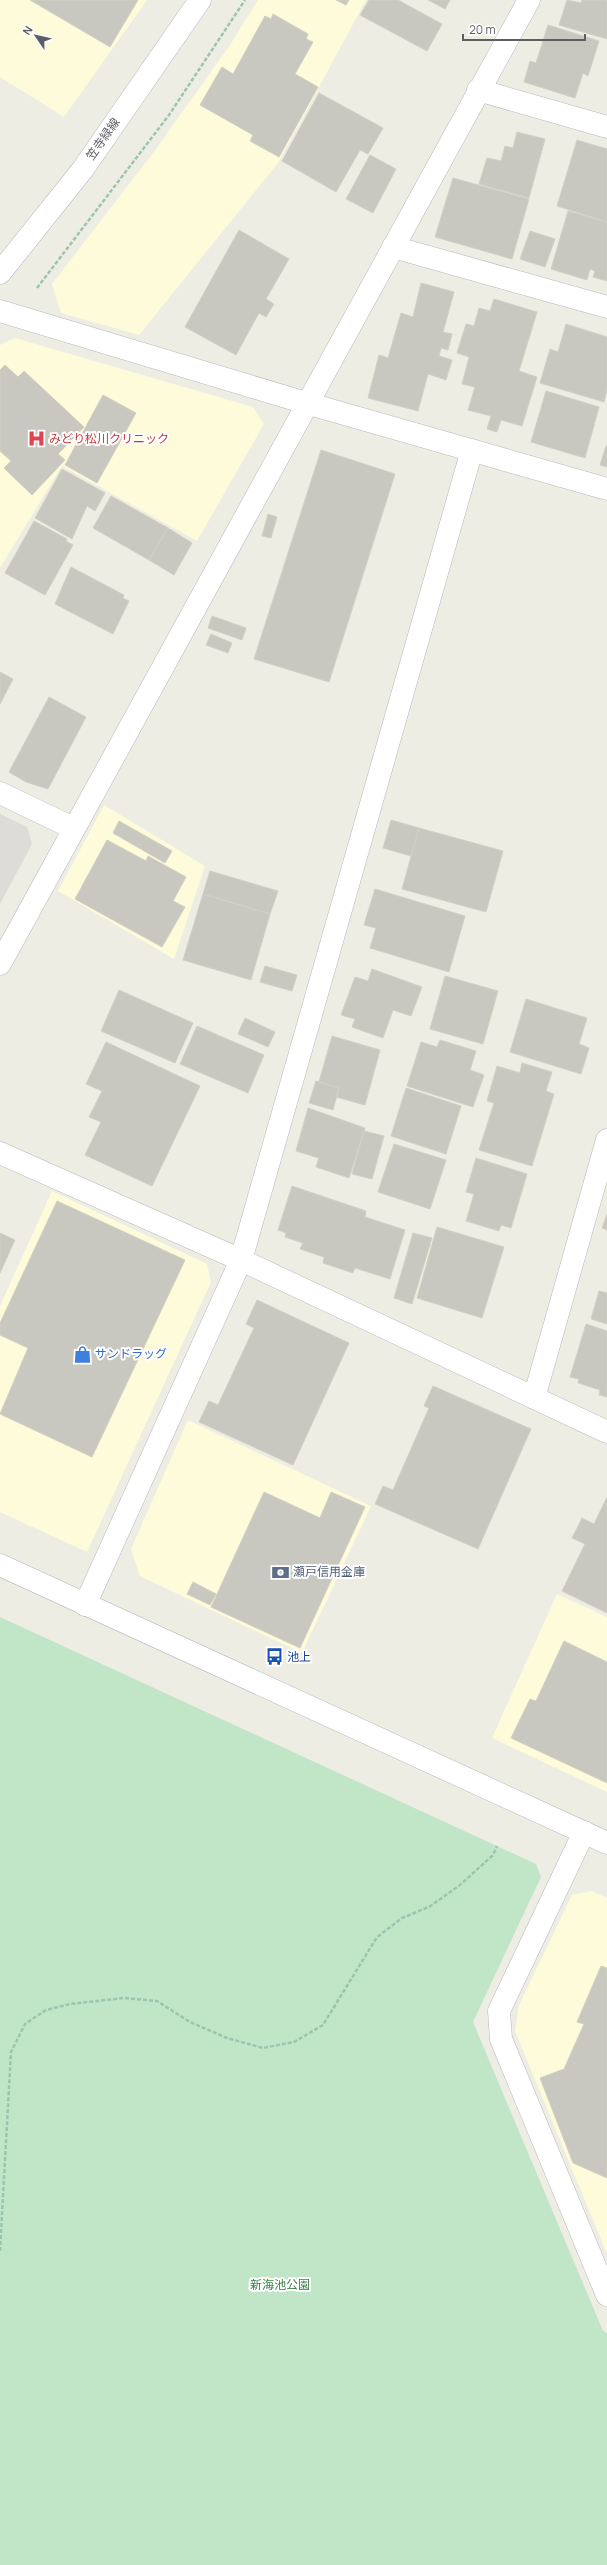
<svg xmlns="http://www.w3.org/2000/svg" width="607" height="2565" viewBox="0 0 607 2565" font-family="Manrope,'Noto Sans JP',sans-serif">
<rect width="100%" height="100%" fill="#eeede4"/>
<path fill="#fdfbda" d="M0 0H147L64 117 0 77Z
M258 0H366L278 163 139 335 61 313 52 284 153 153 230 45Z
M15 338 253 407 264 424 197 541 62 466 0 568V345Z
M104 805 205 866 174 959 58 891Z
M52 1191 207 1264 211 1282 87 1552 0 1512V1306Z
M188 1420 371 1506 302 1653 140 1576 131 1549Z
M557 1594 607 1617V1792L492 1738Z
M592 1891 607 1898V2254L515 2031 519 2005 572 1895Z"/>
<path fill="#dddcd6" d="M0 814 27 827 32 844 0 904Z"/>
<path fill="#c1e5c7" d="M0 1617 536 1864 541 1877 473 2022 603 2331 607 2333V2565H0Z"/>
<path fill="#c9c8c0" stroke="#d2d0c2" d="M30 0H138L110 47Z
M336 0H349L346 5Z
M369 0H398L442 24 427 51 360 15Z
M428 0H450L445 9Z
M567 0 581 3 582 0H607V39L559 25Z
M273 14 308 34 306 39 313 42 295 74 318 87 279 157 250 141 253 135 200 105 222 67 233 74 265 16 271 19Z
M548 25 599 41 588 76 583 73 575 98 524 82 530 61 536 63Z
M319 93 383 128 368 154 360 150 336 192 282 161Z
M517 132 545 139 529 198 479 184 487 158 501 161 505 146 513 148Z
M577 140 607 149V222L557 206Z
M370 155 396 169 373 213 346 199Z
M453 178 529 199 512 259 435 237Z
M568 211 607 222V281L593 277 595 271 590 269 587 280 551 269Z
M239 230 289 259 266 299 274 304 266 317 259 313 236 355 185 327Z
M530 231 555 239 545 267 520 259Z
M421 283 454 292 443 332 452 334 448 350 441 348 439 356 452 360 446 380 428 374 418 411 368 398 379 355 388 358 401 313 413 317Z
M494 299 537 312 519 371 537 377 522 426 501 420 497 432 487 429 491 416 468 410 475 387 462 384 469 357 457 353 466 324 474 326 479 308 490 311Z
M566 324 607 337V390L604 402 540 383 550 349 558 352Z
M5 365 18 377 24 371 84 427 58 454 65 460 32 495 4 468 11 461 0 451V370Z
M546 391 599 407 585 458 531 442Z
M103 395 136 413 97 483 65 465Z
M606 446H607V467L600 465Z
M321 450 395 474 329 682 254 659Z
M62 469 105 493 95 511 87 506 72 539 35 518Z
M111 496 168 528 149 560 93 528Z
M268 514 277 517 271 538 262 536Z
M34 521 67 539 66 541 73 545 45 595 5 573Z
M168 528 192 543 174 575 149 560Z
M71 567 124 595 123 598 129 601 113 634 55 604Z
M212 616 246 628 242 640 208 628Z
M211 634 232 643 228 653 206 645Z
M0 672 13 679 0 704Z
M49 697 86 717 48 789 26 782 9 772Z
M391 820 419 828 411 856 383 848Z
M119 821 172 851 165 863 113 833Z
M419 828 503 851 486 912 402 889Z
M107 840 146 861 148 856 186 877 173 901 185 907 162 947 75 899Z
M210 871 278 891 270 914 203 894Z
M375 889 465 916 449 972 370 948 376 928 364 925Z
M203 894 270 914 251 980 183 960Z
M265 966 297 975 292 991 260 982Z
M372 969 422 987 411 1016 393 1010 383 1038 352 1027 355 1019 341 1015 355 977 368 981Z
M445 976 498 991 483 1044 430 1029Z
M119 990 193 1023 175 1063 101 1031Z
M526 999 587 1018 579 1044 589 1048 581 1074 510 1052Z
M245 1018 275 1032 268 1047 238 1034Z
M197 1026 264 1055 248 1093 180 1064Z
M332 1036 380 1050 365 1105 336 1097 339 1088 319 1082Z
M440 1040 476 1051 470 1070 484 1075 473 1107 407 1086 421 1042 437 1047Z
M106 1042 200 1086 152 1186 85 1155 101 1122 89 1117 102 1091 86 1084Z
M522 1063 552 1072 546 1091 554 1094 532 1166 479 1150 494 1103 487 1101 497 1066 520 1073Z
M316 1081 339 1088 333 1110 309 1103Z
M406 1088 461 1106 446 1154 391 1136Z
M308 1108 365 1128 349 1178 316 1167 319 1158 296 1151Z
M364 1131 384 1136 372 1179 352 1174Z
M394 1144 446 1160 430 1209 378 1192Z
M476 1158 527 1174 511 1228 501 1225 499 1231 466 1221 474 1194 466 1192Z
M292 1186 366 1211 365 1217 405 1230 390 1279 355 1268 353 1273 323 1263 324 1257 300 1249 303 1243 285 1237 286 1233 278 1230Z
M57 1201 185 1260 92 1457 0 1414 28 1348 0 1335V1323Z
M607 1214V1230L602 1228Z
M437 1227 504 1247 482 1318 417 1298Z
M0 1233 15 1240 0 1273Z
M413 1233 432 1238 412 1304 394 1298Z
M599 1291 607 1293V1324L591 1319Z
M257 1300 349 1343 293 1465 199 1422 209 1401 218 1405 254 1328 246 1324Z
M586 1324 607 1331V1397L599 1395 600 1390 578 1383 579 1379 570 1377Z
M433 1386 531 1429 478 1549 375 1504 383 1486 393 1490 429 1408 424 1406Z
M264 1492 320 1518 331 1492 365 1507 300 1648 211 1607Z
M607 1497V1613L562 1591 585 1544 572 1538 582 1518 594 1524Z
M193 1582 216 1594 210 1605 187 1594Z
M564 1641 607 1662V1783L511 1738 530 1699 536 1701Z
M601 1966 607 1968V2178L573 2163 540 2078 564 2069 584 2024 577 2022Z"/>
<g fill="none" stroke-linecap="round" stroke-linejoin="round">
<defs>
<path id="minor" d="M478 90 607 127
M393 247 607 307
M0 311 306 403 607 489
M0 793 73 828
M0 964 529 0
M0 1153 241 1260 607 1432
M534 1398 607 1140
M85 1605 241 1260 472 450
M584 1832 499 2011 501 2039 607 2295"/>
<path id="tertiary" d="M0 273 83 169 200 0
M0 1565 607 1843"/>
</defs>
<use href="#minor" stroke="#b6b8bd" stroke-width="23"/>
<use href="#tertiary" stroke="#b6b8bd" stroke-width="23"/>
<path stroke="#9ac5ae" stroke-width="2.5" stroke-dasharray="4 2" stroke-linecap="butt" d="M37 288 169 115 245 0
M0 2251 11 2052 25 2024 46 2010 70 2004 124 1998 157 2001 190 2022 227 2038 263 2048 294 2042 323 2025 377 1937 402 1918 429 1907 460 1885 493 1855 497 1846"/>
<use href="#minor" stroke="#fff" stroke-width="22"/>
<use href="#tertiary" stroke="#fff" stroke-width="22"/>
</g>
<defs>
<symbol id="hospital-bare" viewBox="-9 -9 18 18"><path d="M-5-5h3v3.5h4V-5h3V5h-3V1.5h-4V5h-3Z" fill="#e0444e" stroke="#fff" stroke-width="2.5" paint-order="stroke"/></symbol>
<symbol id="shop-bare" viewBox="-9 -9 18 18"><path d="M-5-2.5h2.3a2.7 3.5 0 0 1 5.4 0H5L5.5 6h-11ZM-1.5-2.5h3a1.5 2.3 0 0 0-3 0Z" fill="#3f7fe0" stroke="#fff" stroke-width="2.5" paint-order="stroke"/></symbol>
<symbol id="bank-bare" viewBox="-9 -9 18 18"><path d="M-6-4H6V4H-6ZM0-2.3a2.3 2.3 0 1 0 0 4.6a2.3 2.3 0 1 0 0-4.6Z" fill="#5c6f8a" stroke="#fff" stroke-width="2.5" paint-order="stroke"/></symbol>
<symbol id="bus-bare" viewBox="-9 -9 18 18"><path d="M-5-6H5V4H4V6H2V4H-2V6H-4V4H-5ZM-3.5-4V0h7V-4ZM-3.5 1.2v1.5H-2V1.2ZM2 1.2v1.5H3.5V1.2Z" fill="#1a4fb4" stroke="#fff" stroke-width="2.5" paint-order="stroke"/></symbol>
</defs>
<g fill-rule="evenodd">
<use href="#hospital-bare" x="24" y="426" width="25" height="25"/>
<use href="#shop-bare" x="70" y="1342" width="25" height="25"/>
<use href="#bank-bare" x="268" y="1560" width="25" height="25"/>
<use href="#bus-bare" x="262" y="1644" width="25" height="25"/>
</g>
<g text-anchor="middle" stroke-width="4" stroke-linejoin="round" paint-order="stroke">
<g font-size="12" fill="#5c5e64" stroke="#fff">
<text transform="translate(103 139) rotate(-55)" y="4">笠寺緑線</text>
</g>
<g font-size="12" fill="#be3a42" stroke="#fff" text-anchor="start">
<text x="49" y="443">みどり松川クリニック</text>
</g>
<g font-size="12" fill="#366cbe" stroke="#fff" text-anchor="start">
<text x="95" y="1358">サンドラッグ</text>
</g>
<g font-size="12" fill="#4e5e75" stroke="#fff" text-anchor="start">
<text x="293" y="1576">瀬戸信用金庫</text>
</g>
<g font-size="12" fill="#164399" stroke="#fff" text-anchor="start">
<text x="287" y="1661">池上</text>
</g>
<g font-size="12" fill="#368146" stroke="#fff">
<text x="280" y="2289">新海池公園</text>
</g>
</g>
<g transform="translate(36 36) rotate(304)" stroke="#ffffff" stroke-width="3" paint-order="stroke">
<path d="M0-3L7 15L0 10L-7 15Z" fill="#5c5e64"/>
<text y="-6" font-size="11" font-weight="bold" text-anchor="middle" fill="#5c5e64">N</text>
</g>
<path d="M463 34v6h122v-6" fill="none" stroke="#5c5e64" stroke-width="2"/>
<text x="469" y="34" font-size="12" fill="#5c5e64" stroke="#ffffff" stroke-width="3" paint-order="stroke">20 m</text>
</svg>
